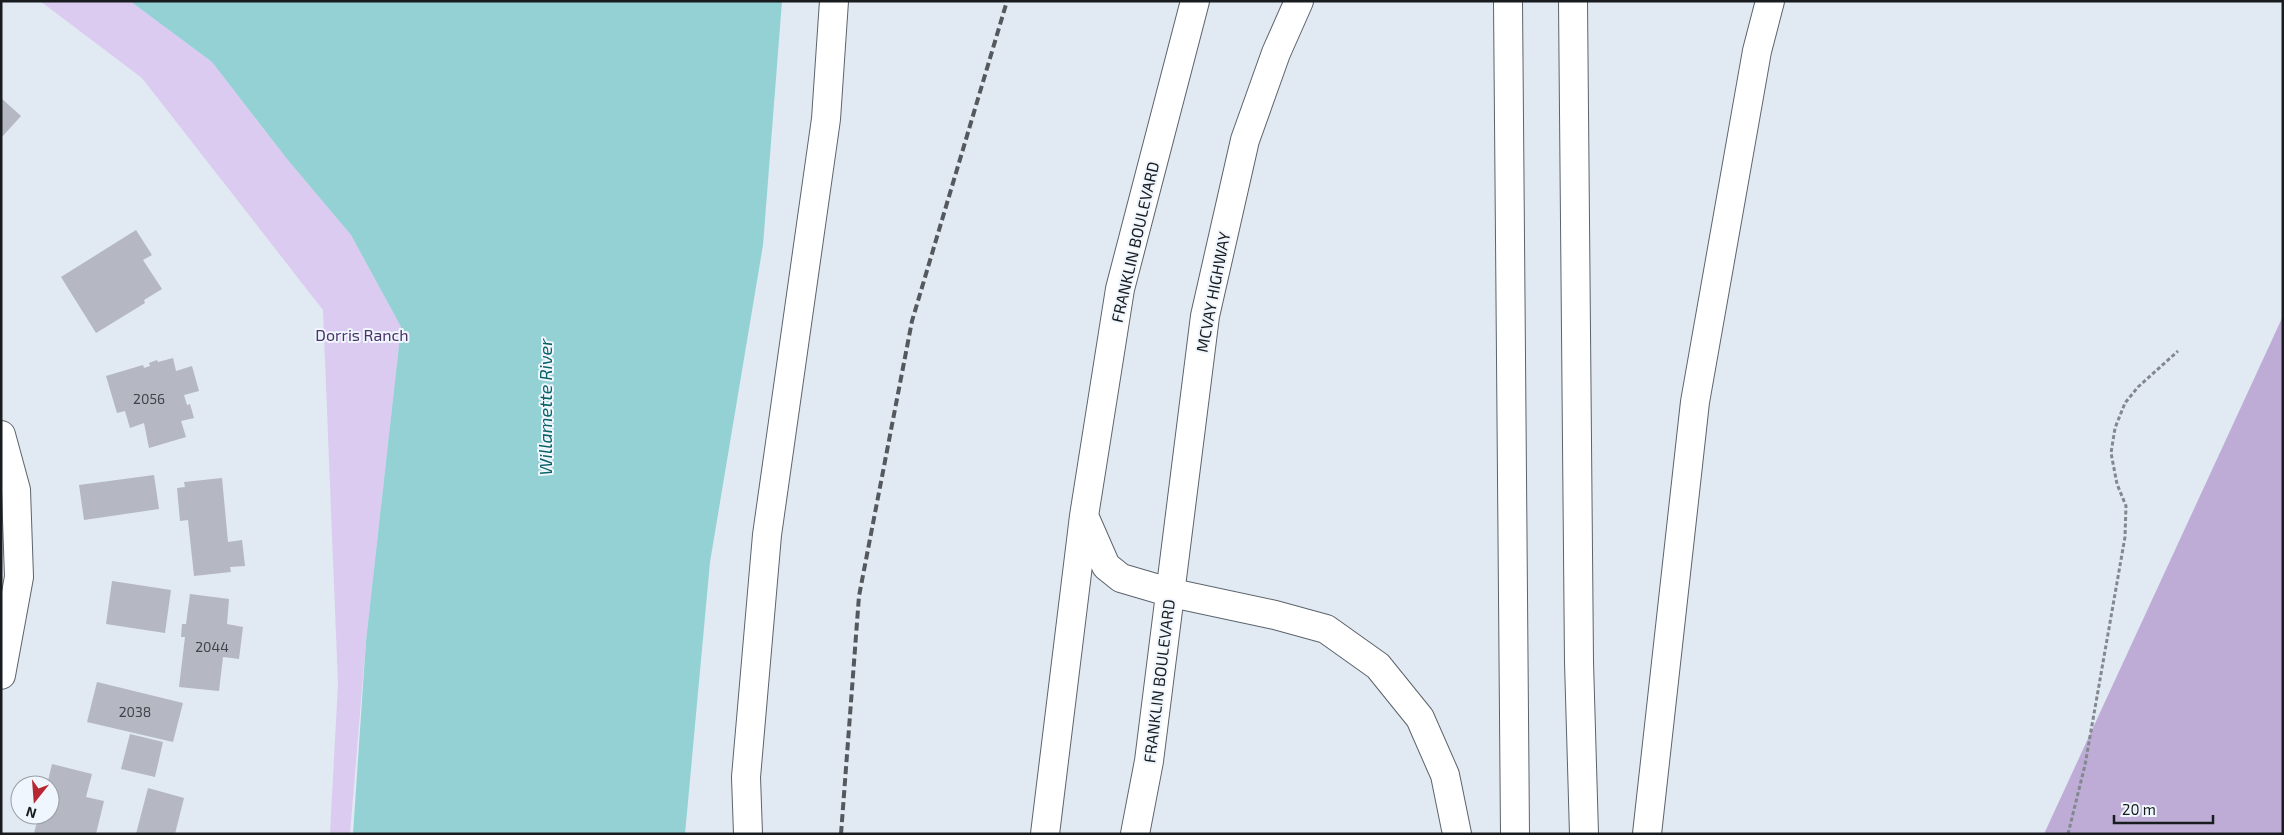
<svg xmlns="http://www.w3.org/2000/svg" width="2284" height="835" viewBox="0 0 2284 835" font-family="'Exo 2',sans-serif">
<rect width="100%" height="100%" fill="#e1e9f2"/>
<path fill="#dbcbf0" d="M40 1H130L212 62 287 159 351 235 401 327 366 641 350 834H330L338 684 323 310 142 78Z"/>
<path fill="#beacd7" d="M2283 316V834H2043H2044Z"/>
<path fill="#93d1d4" d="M130 1H782L763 245 710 562 685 834H353L366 641 401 327 351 235 287 159 212 62Z"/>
<path fill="#b5b7c2" d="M1 98 21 116 1 138Z
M136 230 152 255 143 260 162 289 144 300 145 303 96 333 61 277Z
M173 358 176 371 192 366 199 391 184 395 187 405 190 404 194 418 181 421 186 437 149 448 144 423 130 428 125 411 117 413 106 376 143 365 144 368 150 366 149 363 157 360 158 362Z
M154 475 159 509 84 520 79 485Z
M222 478 228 542 242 540 245 566 230 567 231 572 194 576 188 520 180 521 177 488 185 487 184 482Z
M112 581 171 590 165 633 106 624Z
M190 594 229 599 227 624 243 627 239 659 223 657 219 691 179 687 185 637H181L182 624H186Z
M97 682 183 703 173 742 87 722Z
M130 734 163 742 155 777 121 769Z
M52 764 92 774 86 797 104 801 96 834 34 833 39 815H50V785H47Z
M148 788 184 798 175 834H136Z"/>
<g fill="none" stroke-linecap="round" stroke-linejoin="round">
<defs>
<path id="minor" d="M1 435 16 490 19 577 1 675
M748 834 746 777 767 535 826 119 834 1"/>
<path id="major" d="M1085 518 1106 566 1121 578 1172 593
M1045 834 1084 516 1120 289 1195 1
M1135 834 1149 761 1205 316 1245 140 1276 53 1299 1"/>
<path id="highway" d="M1508 1 1515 834
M1573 1 1579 662 1584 834
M1172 593 1275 615 1326 629 1378 666 1420 718 1445 775 1457 834
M1647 834 1695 402 1757 51 1770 1"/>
</defs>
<use href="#minor" stroke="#5c636b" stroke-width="30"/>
<use href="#major" stroke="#5c636b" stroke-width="30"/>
<use href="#highway" stroke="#5c636b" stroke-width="30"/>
<path stroke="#82888e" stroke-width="3" stroke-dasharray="4 2.5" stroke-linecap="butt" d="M2068 834 2085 765 2125 537 2126 506 2117 484 2111 453 2115 428 2125 403 2138 387 2178 351"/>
<use href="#minor" stroke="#fff" stroke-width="28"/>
<use href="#major" stroke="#fff" stroke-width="28"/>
<use href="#highway" stroke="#fff" stroke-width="28"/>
<path stroke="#54595e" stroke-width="4" stroke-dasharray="8 4" stroke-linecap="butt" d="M841 834 859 596 912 321 1007 1"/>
</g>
<g text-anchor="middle" stroke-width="4" stroke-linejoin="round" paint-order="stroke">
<g font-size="14" fill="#404348">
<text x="149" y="404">2056</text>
<text x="212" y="652">2044</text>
<text x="135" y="717">2038</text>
</g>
<g font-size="16" fill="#191c1f" stroke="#eff6fd">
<text transform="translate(1135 242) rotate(-77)" y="6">FRANKLIN BOULEVARD</text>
<text transform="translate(1213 292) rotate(-79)" y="6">MCVAY HIGHWAY</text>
<text transform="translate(1159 681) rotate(-83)" y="6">FRANKLIN BOULEVARD</text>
</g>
<g font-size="16" fill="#4b3268" stroke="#eff6fd">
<text x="362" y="341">Dorris Ranch</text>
</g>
<g font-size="18" font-style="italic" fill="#096366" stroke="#eff6fd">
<text transform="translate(546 407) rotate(-90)" y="6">Willamette River</text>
</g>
</g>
<rect width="2284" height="835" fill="none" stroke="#191c1f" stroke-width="5"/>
<g transform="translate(35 800) rotate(197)"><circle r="24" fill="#eff6fd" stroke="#999fa4"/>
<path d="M0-4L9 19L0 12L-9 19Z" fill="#b82731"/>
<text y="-8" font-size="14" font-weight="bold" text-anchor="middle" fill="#191c1f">N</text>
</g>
<path d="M2114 815v8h99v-8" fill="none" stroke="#191c1f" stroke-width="2.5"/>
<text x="2122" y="815" font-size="15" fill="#191c1f" stroke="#eff6fd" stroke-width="4" paint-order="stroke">20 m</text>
</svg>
